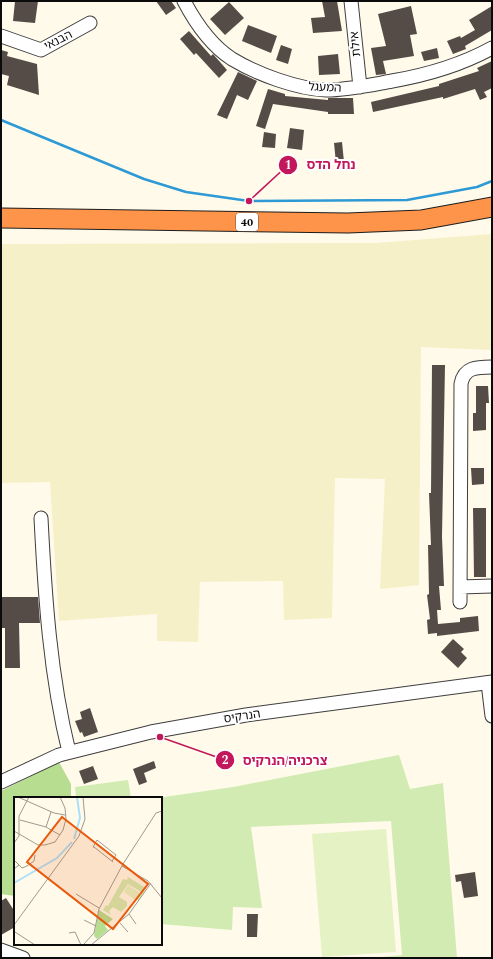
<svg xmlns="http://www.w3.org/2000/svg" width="493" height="959" viewBox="0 0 493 959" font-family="Spectral,'Noto Sans Hebrew',serif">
<rect width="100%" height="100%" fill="#fffaea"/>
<path fill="#f6f0c8" d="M492 234V350L421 347 419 585 380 589 385 479 335 478 332 618 284 620 283 581 200 582 198 642 157 641V614L59 621 50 482 1 483V244L376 243Z"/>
<path fill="#d2ebb2" d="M399 755 410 789 443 783 457 958H371L402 955 391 821 251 827 262 908 233 907 232 930 161 924V798H157L233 787Z
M128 780 131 798H76L75 787Z"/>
<path fill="#b6dd90" d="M59 762 71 784V798H15V896L1 894V791Z"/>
<path fill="#e4f2c4" d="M386 829 396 952 322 957 312 834Z"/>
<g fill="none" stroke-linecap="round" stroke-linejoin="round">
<path stroke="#2e9ad5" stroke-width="2.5" d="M1 120 144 179 186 192 249 201 407 200 477 187 492 181"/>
</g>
<path fill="#554c47" d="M15 1H38L35 23 13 21Z
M156 1H171L176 8 166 15Z
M322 1H337L342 31 313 33 311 18 325 17Z
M229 2 244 18 225 35 210 19Z
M411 6 417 34 410 35 414 56 383 61 386 74 376 75 371 48 386 46 378 14Z
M492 6V30L465 46 466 49 453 54 447 41 460 36 461 38 475 30 469 20Z
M248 25 277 36 271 53 242 41Z
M189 31 211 56 213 54 227 70 219 78 196 53 194 55 180 39Z
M281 45 292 49 288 64 276 60Z
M437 48 439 58 424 61 421 52Z
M1 50 8 52 7 56 37 64 39 95 7 85 9 76 1 74Z
M338 54 340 74 319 75 318 56Z
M492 61V88L484 92 487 97 480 100 475 89 443 99V97L373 112 371 102 439 86V84L479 71 477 68Z
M238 72 257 81 248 100 237 95 227 119 217 115Z
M268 89 285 94V96L328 100V98H353L354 114H328V112L273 104 265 129 256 126Z
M290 128 304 130 302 150 287 148Z
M264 132 276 134 275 148 262 147Z
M342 142 344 162 336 163 334 143Z
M432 365H445L442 537 444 586H439L441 610H437L438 624 460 622V618L478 616 479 631 437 636V633L428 634 427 620 430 619 427 595 429 594 428 545H431L429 493H431Z
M476 386H488L489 403H486V430L473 431V413H476Z
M471 468H484V484L472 485Z
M473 508H486V577H474Z
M1 597H38L40 623H19L20 668H5V628H1Z
M453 639 464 649 461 652 467 658 458 668 441 652Z
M90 708 98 732 84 737 82 732 80 733 75 721 82 719 80 712Z
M154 761 156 768 144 773 147 782 139 785 133 769Z
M93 766 98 779 84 784 79 771Z
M475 872 478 896 464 898 461 881 456 882 455 875Z
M6 898 15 912V927L1 935V901Z
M247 914H258L257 937H247Z"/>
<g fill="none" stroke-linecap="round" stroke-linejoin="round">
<defs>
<path id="minor" d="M184 1C195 22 212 46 232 59 257 74 297 89 326 90 348 90 370 85 392 81 427 75 461 65 492 48
M351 1 360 87
M1 36 41 50 90 23
M41 518C45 597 50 675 69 752
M460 587 492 586
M460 602 461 384C464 367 477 367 492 367
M488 683 492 716
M1 782 59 755 151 732 246 715 492 682
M1 950 23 958"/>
<path id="highway" d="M1 218 348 223 421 220 492 207"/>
</defs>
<use href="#minor" stroke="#3e3e3e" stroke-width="15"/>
<use href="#highway" stroke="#1c1c1c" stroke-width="21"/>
<use href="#minor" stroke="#fff" stroke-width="13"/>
<use href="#highway" stroke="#fd944a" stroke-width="19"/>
</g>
<g text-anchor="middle" stroke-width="4" stroke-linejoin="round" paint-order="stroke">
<rect fill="#fff" stroke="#545454" stroke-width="1" x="236" y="213" width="22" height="18" rx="3"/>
<g font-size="11" font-weight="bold" fill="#0b0b0b">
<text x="247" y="226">40</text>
</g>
<g font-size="12" fill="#0b0b0b" stroke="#fff">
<text transform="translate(58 40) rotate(-27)" y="4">הבנאי</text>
<text transform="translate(355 44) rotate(-96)" y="4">אילת</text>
<text transform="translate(325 87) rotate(3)" y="4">המעגל</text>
<text transform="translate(242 716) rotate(-9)" y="4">הנרקיס</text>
</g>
</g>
<g transform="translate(14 797)">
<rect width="148" height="148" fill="#fffaea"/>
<path d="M114 80 132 91 125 104 122 102 127 95 114 87 105 100 113 105V109L107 115 99 110 95 114 97 118 89 113 92 108 94 109 109 82 113 83Z" fill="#d2ebb2"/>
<path d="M85 113 99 122 91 129 94 133 83 142 80 139Z" fill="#b6dd90"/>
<path d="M114 88 126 96 121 103 110 95Z" fill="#e4f2c4"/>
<path fill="none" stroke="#abe0fa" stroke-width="2" d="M60 42 66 21 63 0M0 86 43 61 58 45"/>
<path fill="none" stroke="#9d9a91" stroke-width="1" d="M4 0 40 16 51 18M5 19 15 0M6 23 32 30 46 38M32 30 37 15M0 34 24 48H31L41 45 49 33 52 22 51 11 46 0M0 46 5 39V19M0 63 5 68 0 72M98 64 102 58 83 43 79 50H80L99 65M5 68 8 71 13 69 20 64 21 58M108 69 134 84 148 101M62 97 85 111M115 117 122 127M70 123 82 129M106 126 114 135M0 128 65 39 71 22 69 0M1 135 21 148M55 136 61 135 67 148M69 148 80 136 85 112 109 67 142 16 148 14M77 148 115 117 137 86"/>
<path fill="#e8590c" fill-opacity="0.15" stroke="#e8590c" stroke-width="2" d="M48 20 134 87 99 132 13 65Z"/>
<rect width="148" height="148" fill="none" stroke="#0b0b0b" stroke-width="2"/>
</g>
<path fill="none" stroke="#c2185b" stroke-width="1.5" d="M249 201L288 165M160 737L225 760"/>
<g fill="#c2185b" stroke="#fff" stroke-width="1.5">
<circle cx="249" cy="201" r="4"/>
<circle cx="160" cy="737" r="4"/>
<circle cx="288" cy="165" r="10"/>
<circle cx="225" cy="760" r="10"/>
</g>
<g font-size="12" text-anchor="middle" font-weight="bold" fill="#fff">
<text x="288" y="169">1</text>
<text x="225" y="764">2</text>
</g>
<g font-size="13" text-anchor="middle" font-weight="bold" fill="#c2185b" stroke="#fff" stroke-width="4" stroke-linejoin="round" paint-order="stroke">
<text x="331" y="169">נחל הדס</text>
<text x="285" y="765">צרכניה/הנרקיס</text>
</g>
<rect width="493" height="959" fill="none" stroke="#0b0b0b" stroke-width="4"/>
</svg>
